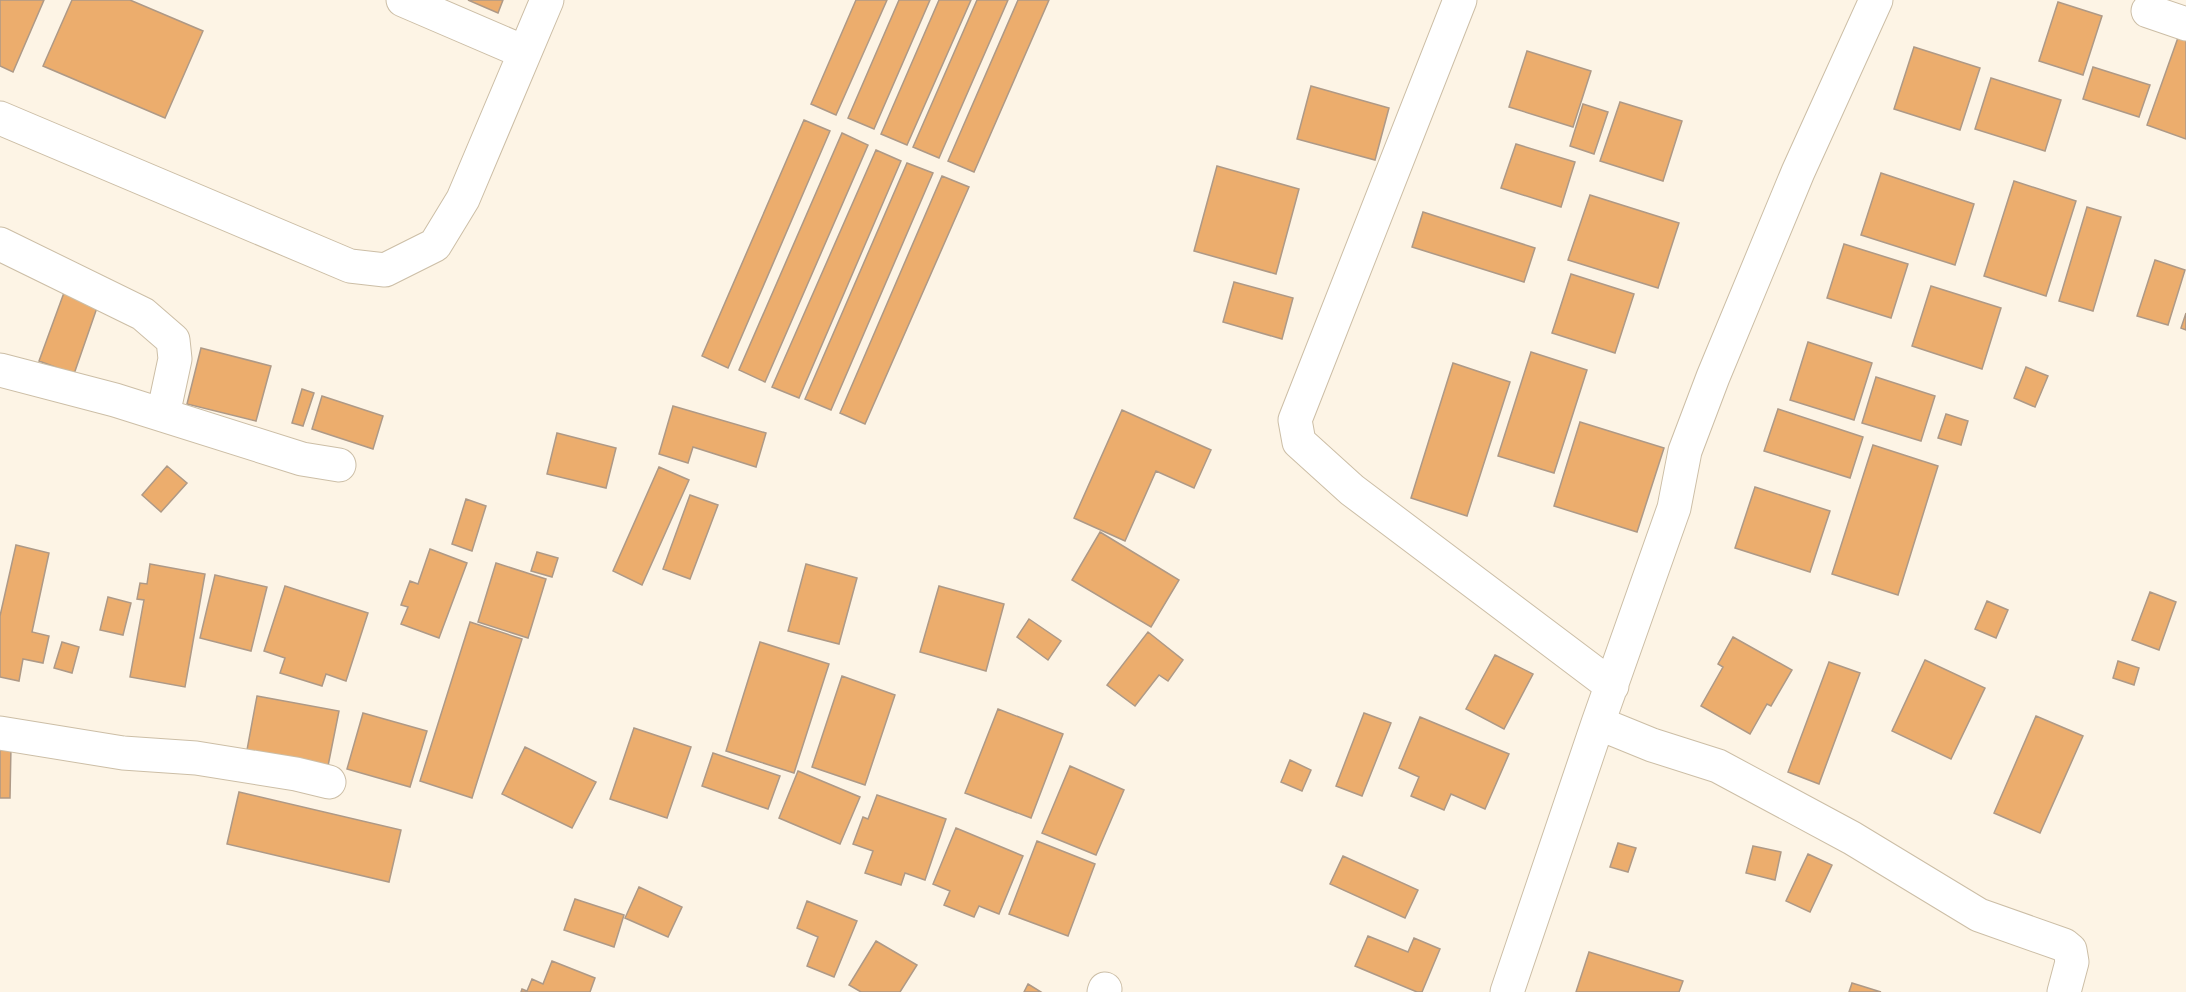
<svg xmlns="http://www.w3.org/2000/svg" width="2186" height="992" viewBox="0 0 2186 992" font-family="Rubik,sans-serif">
<rect width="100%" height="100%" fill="#fdf4e5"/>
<path fill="#ecad6d" stroke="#ae9986" stroke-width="1.5" d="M0 0H44L13 72 0 66Z
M72 0H130L203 31 165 118 43 66Z
M468 0H503L498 13Z
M856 0H887L836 115 811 104Z
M899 0H930L874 129 848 118Z
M939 0H971L907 145 881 134Z
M977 0H1008L939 158 913 147Z
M1018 0H1049L974 172 948 161Z
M2058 2 2102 16 2083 75 2039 61Z
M2180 32 2186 34V139L2147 125Z
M1914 47 1980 68 1960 130 1894 109Z
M1527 51 1591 71 1573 127 1509 107Z
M2093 67 2150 85 2139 117 2083 99Z
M1991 78 2061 100 2045 151 1975 129Z
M1311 86 1389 108 1375 160 1297 139Z
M1620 102 1682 121 1663 181 1600 161Z
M1583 104 1608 112 1594 154 1570 146Z
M804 120 830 131 728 368 702 356Z
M842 133 868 145 765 382 739 370Z
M1516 144 1575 162 1561 207 1501 188Z
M876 150 901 161 799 398 772 387Z
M907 163 933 173 831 410 805 399Z
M1217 166 1299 189 1276 274 1194 251Z
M1881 173 1974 204 1955 265 1861 235Z
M942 176 969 187 865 424 840 413Z
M2014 181 2076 201 2046 296 1984 276Z
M1590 195 1679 223 1658 288 1568 260Z
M2087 207 2121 217 2093 311 2059 301Z
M1423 212 1535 248 1524 282 1412 247Z
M1844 244 1908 264 1891 318 1827 298Z
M2155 260 2185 270 2168 325 2137 316Z
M1571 274 1634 294 1615 353 1552 333Z
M1234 282 1293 298 1282 339 1223 322Z
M1931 286 2001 308 1982 369 1912 346Z
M65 290 99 302 74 374 39 361Z
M2186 313V330L2181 328Z
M1808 342 1872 363 1854 420 1790 400Z
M201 348 271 366 256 421 187 404Z
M1531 352 1587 370 1554 473 1498 456Z
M1453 363 1510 382 1467 516 1411 498Z
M2026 367 2048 376 2035 407 2014 398Z
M1876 377 1935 396 1921 441 1862 423Z
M302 389 314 393 303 426 292 423Z
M322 396 383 416 373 449 312 429Z
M673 406 766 433 756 467 693 447 688 463 659 454Z
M1778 409 1863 437 1850 478 1764 451Z
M1122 410 1211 450 1194 488 1156 471 1125 541 1074 518Z
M1946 414 1968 421 1961 445 1938 438Z
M1580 422 1664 448 1637 532 1554 506Z
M557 433 616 448 606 488 547 474Z
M1873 445 1938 466 1898 595 1832 574Z
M167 466 187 483 161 512 142 495Z
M659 467 689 480 642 585 613 571Z
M1755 487 1830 511 1810 572 1735 548Z
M690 495 718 505 690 579 663 569Z
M466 499 486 506 472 551 452 544Z
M1100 532 1179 580 1151 627 1072 580Z
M16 545 49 553 32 632 49 636 43 663 23 659 19 681 0 677V616Z
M430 549 467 563 439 638 401 624 408 607 401 605 410 581 418 584Z
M537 552 558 558 552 577 531 571Z
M496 563 546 579 528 638 478 622Z
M150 564 205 574 185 687 130 677 144 600 137 599 140 583 147 584Z
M806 564 857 578 839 644 788 631Z
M215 575 267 587 251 651 200 638Z
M285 586 368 613 346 681 326 674 322 686 280 673 285 658 264 651Z
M939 586 1004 604 986 671 920 652Z
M2150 592 2176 602 2159 650 2132 640Z
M108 597 131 603 123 635 100 630Z
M1987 601 2008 610 1996 638 1975 629Z
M1029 619 1061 641 1048 660 1017 637Z
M470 622 522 639 472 798 420 781Z
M1148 632 1183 660 1168 681 1159 675 1135 706 1107 685Z
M1733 637 1792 670 1771 706 1767 704 1750 734 1701 706 1723 667 1718 664Z
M62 642 79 647 72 673 54 668Z
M760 642 829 664 794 773 726 751Z
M1495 655 1533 674 1504 729 1466 709Z
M1925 660 1985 688 1951 759 1892 731Z
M2118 661 2139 668 2134 685 2113 678Z
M1829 662 1860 673 1819 784 1788 772Z
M842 676 895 695 865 785 812 767Z
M257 696 339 711 328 766 247 750Z
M998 709 1063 734 1031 818 965 793Z
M363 713 427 731 410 787 347 769Z
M1364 713 1391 723 1362 796 1336 786Z
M2036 716 2083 736 2040 833 1994 813Z
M1420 717 1509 754 1485 809 1451 794 1444 810 1411 796 1419 777 1399 768Z
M634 728 691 747 667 818 610 799Z
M0 746H11L10 798H0Z
M525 747 596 782 572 828 502 794Z
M713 753 780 776 768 809 702 786Z
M1290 760 1311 770 1302 791 1281 782Z
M1070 766 1124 790 1096 855 1042 833Z
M798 771 860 797 840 844 779 818Z
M239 792 401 830 389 882 227 844Z
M877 795 946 819 925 880 905 873 901 885 865 873 873 851 853 844 863 817 868 819Z
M956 828 1023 856 999 914 979 906 974 917 944 905 950 891 933 884Z
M1037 841 1095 864 1068 936 1009 914Z
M1618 843 1636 848 1628 872 1610 867Z
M1753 846 1781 852 1775 880 1746 873Z
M1808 854 1832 865 1810 912 1786 901Z
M1343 856 1418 890 1405 918 1330 884Z
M639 887 682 907 668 937 625 918Z
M575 899 624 915 614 947 564 930Z
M807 901 857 921 834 977 807 966 818 937 797 928Z
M1368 936 1408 952 1414 938 1440 949 1422 992H1417L1355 966Z
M876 941 917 965 900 992H861L849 985Z
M1589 952 1683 981 1679 992H1576Z
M552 961 595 978 590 992H521L522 989 527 991 532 979 543 984Z
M1852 983 1881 992H1849Z
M1028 984 1041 992H1024Z"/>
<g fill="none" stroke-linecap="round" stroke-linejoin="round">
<defs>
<path id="minor" d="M403 0 524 52
M1460 0 1295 420 1299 442 1352 490 1612 686
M2148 11 2186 24
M0 118 350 266 385 270 435 245 463 199 547 0
M0 244 143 314 173 340 175 359 163 415
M0 370 115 400 302 459 339 465
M1598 723 1652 745 1718 766 1852 838 1979 915 2064 945 2070 950 2072 962 2064 992
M0 733 123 753 196 758 296 774 329 782
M1104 992 1105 989
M1507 992 1598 723 1674 508 1685 451 1713 377 1798 172 1876 0"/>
</defs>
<use href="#minor" stroke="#ccbea6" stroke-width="35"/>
<use href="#minor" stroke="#fff" stroke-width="33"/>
</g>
</svg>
